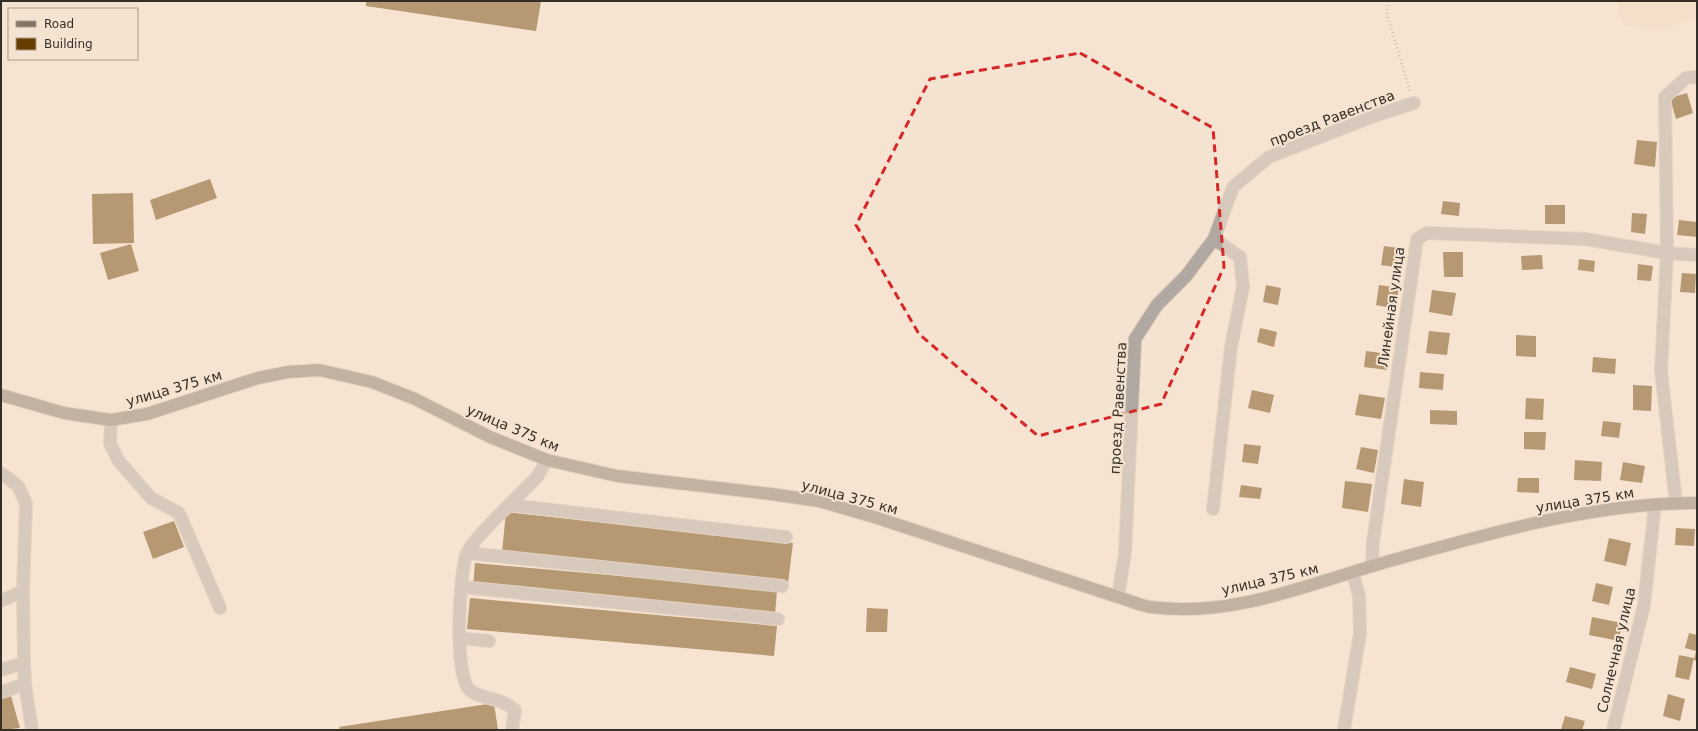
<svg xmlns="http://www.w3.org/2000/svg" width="1698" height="731" viewBox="0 0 1698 731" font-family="'DejaVu Sans',sans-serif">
<rect width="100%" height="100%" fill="#f5e3d1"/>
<path fill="#f1d9c1" d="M1616 1H1697V16L1671 28H1642L1622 23Z"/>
<path fill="#683e00" d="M366 1H541L536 31 366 6Z
M1687 93 1693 113 1676 119 1670 98Z
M1637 140 1657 142 1655 167 1634 164Z
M210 179 217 198 156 220 150 200Z
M133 193 134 243 93 244 92 194Z
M1443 201 1460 203 1459 216 1441 214Z
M1545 205H1565V224H1545Z
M1632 213 1647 214 1645 234 1631 232Z
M1679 220 1697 222V237L1677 235Z
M131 244 139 271 108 280 100 253Z
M1384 246 1405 249 1402 268 1381 265Z
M1443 252H1463V277H1444Z
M1542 255 1543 269 1522 270 1521 256Z
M1579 259 1595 261 1594 272 1578 270Z
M1638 264 1653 266 1651 281 1637 280Z
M1682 273 1696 274 1695 293 1680 292Z
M1266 285 1281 288 1278 305 1263 302Z
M1379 285 1399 288 1395 309 1376 305Z
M1432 290 1456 293 1452 316 1429 312Z
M1260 328 1277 332 1274 347 1257 342Z
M1429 331 1450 333 1447 355 1426 353Z
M1516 335 1536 336V357L1516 356Z
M1366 351 1388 354 1387 370 1364 367Z
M1593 357 1616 359 1615 374 1592 372Z
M1420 372 1444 374 1443 390 1419 388Z
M1633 385 1652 386 1651 411 1633 410Z
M1252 390 1274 395 1270 413 1248 408Z
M1359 394 1385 398 1381 419 1355 415Z
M1526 398 1544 399 1543 420 1525 419Z
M1430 410 1457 411V425L1430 424Z
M1603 421 1621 423 1619 438 1601 436Z
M1524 432H1546L1545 450 1524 449Z
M1244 444 1261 446 1258 464 1242 462Z
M1361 447 1378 450 1374 473 1356 469Z
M1575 460 1602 462 1601 481 1574 480Z
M1623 462 1645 466 1642 483 1620 480Z
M1518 478H1539V493L1517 492Z
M1404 479 1424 482 1421 507 1401 504Z
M1345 481 1372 484 1368 512 1342 508Z
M1241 485 1262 488 1260 499 1239 497Z
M506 512 793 543 788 583 502 552Z
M174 521 184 547 153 559 143 532Z
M1676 528 1695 529 1694 546 1675 545Z
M1609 538 1631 543 1626 566 1604 561Z
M475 563 777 590 775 615 473 587Z
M1596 583 1613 587 1609 605 1592 601Z
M470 598 777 626 774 656 467 629Z
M867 608 888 609 887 632H866Z
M1592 617 1622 623 1619 641 1589 635Z
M1689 633 1697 635V661L1694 660 1696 651 1685 648Z
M1679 655 1694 658 1689 680 1675 677Z
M1570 667 1596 674 1592 689 1566 682Z
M1668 694 1685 699 1680 721 1663 716Z
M11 696 20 728 1 730V699Z
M494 703 498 730H340L339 727Z
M1565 716 1585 721 1582 730H1561Z"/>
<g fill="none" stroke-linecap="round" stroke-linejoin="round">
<defs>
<path id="minor" d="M111 420 110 443 118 460 151 498 179 513 220 608
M1 473 18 486 26 503 23 591 24 663 25 684 32 730
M1676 503 1661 371 1667 253 1665 97 1686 78 1697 77
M509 505 537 477 547 460
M1213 509 1231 347 1243 287 1240 257 1214 239
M467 553 782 586
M1372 566 1373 542 1417 239 1427 233 1585 239 1667 253 1697 255
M462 587 778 619
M1118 597 1125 553 1135 339 1157 305 1186 276 1214 239 1233 187 1269 157 1374 116 1414 103
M1 601 23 591
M459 638 489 641
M1 670 24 663
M1 692 25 684
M512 730 515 710C500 697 484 700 471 691 453 679 459 573 467 553 472 541 499 515 509 505L786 537
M1344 730 1360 633 1359 596 1353 573
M1613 730 1644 605 1655 505"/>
<path id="major" d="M1 395 64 413 111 420 147 414 258 378 288 372 319 370 372 382 415 399 490 437 547 460 617 476 771 494 819 501 874 517 1118 597C1128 600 1139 605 1150 607 1233 618 1308 584 1386 562 1488 534 1590 503 1697 503"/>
</defs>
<use href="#minor" stroke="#cfbfaf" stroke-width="14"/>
<use href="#major" stroke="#cfbfaf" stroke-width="14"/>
<path stroke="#9a8e81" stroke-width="2.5" stroke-dasharray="1 3" stroke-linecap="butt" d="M1387 1V15L1410 91"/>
<use href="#minor" stroke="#b1a9a1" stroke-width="12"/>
<use href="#major" stroke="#837567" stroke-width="12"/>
</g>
<path d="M0 0H1698V731H0ZM1080 53 1213 128 1224 267 1161 404 1038 436 919 334 856 225 930 79Z" fill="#f5e3d1" fill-opacity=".55" fill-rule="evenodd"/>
<path fill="none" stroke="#d62828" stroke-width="3" stroke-dasharray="8 5" stroke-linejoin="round" d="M1080 53 1213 128 1224 267 1161 404 1038 436 919 334 856 225 930 79Z"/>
<g text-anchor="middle" stroke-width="4" stroke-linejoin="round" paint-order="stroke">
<g font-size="14" fill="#352f28" stroke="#f5e3d1">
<text transform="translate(1332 118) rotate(-21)" y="5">проезд Равенства</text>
<text transform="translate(1391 307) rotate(-82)" y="5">Линейная улица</text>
<text transform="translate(174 388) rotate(-16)" y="5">улица 375 км</text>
<text transform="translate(1118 408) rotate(-87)" y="5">проезд Равенства</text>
<text transform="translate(513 428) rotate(23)" y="5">улица 375 км</text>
<text transform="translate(850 497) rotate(15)" y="5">улица 375 км</text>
<text transform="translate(1585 500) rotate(-9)" y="5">улица 375 км</text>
<text transform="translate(1270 579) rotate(-13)" y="5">улица 375 км</text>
<text transform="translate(1616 650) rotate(-77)" y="5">Солнечная улица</text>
</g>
</g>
<rect width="1698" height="731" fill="none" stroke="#352f28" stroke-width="4"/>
<rect x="8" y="8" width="130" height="52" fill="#f5e3d1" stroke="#a89b8d"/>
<rect x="16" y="21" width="20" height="6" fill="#837567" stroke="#a89b8d"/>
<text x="44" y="28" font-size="12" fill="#352f28">Road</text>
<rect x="16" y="38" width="20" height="12" fill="#683e00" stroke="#a89b8d"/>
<text x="44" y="48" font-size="12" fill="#352f28">Building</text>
</svg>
